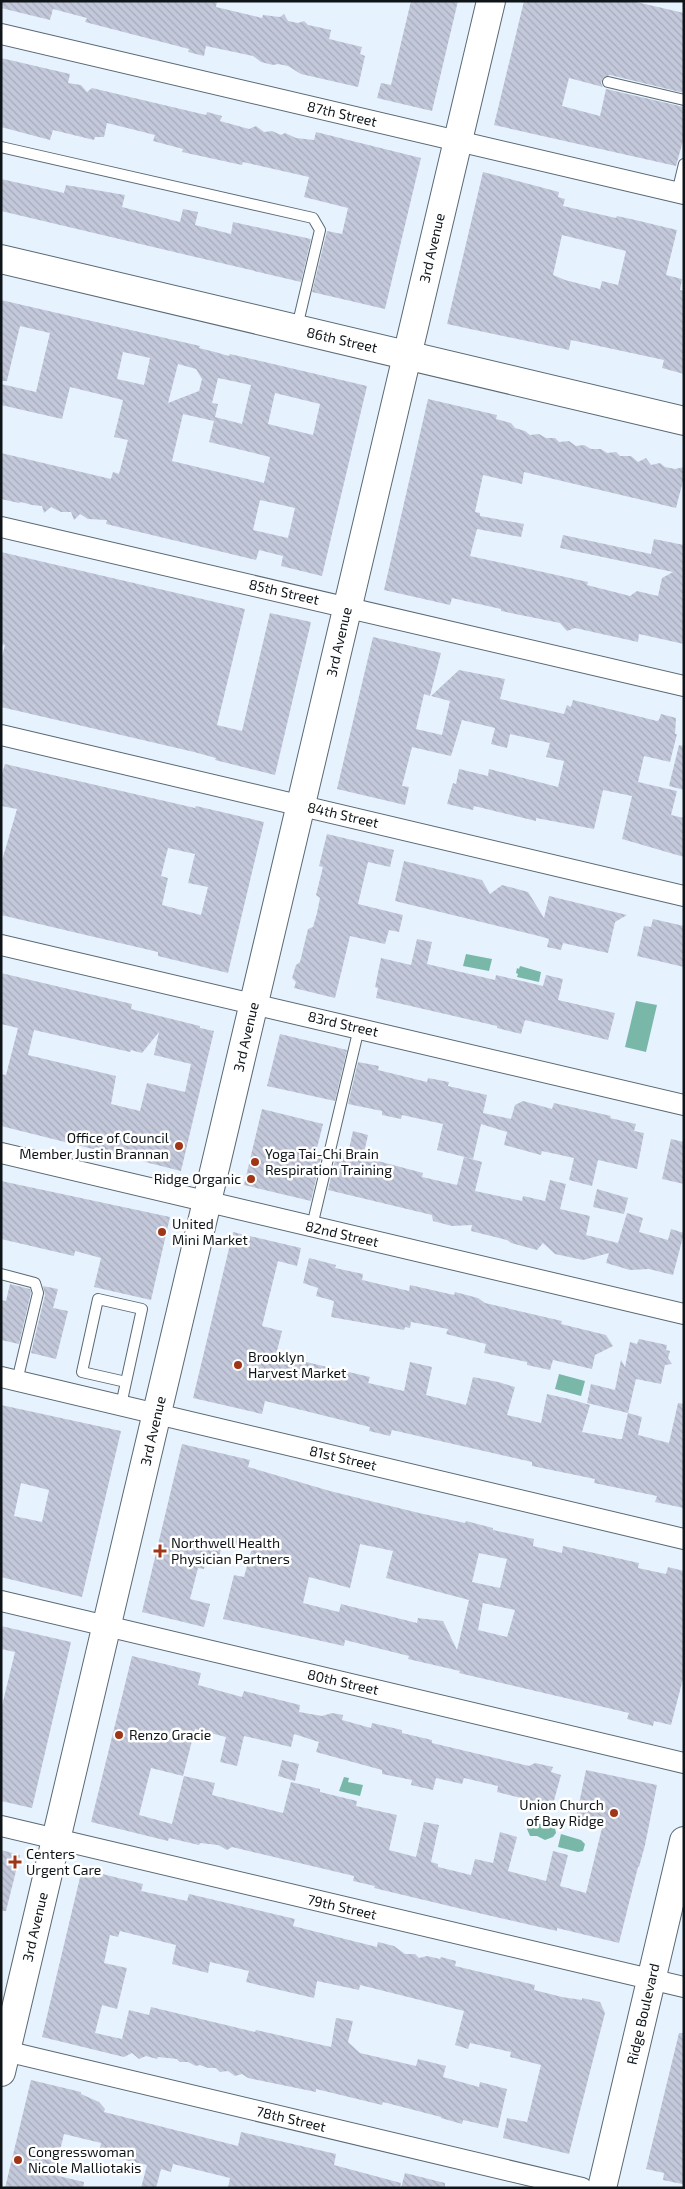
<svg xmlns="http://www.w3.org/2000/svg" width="685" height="2189" viewBox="0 0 685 2189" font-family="'Exo 2',sans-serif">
<defs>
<pattern id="building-back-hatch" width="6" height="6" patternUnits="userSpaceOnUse" patternTransform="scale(1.25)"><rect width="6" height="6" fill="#c3c9db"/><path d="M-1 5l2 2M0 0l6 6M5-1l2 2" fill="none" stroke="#a6acbb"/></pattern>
</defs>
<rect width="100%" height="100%" fill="#e6f3fe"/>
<path fill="#79b8a8" d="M466 954 492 959 489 971 463 966Z
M520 966 541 972 539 982 517 977 518 974 516 973 517 968 519 969Z
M636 1001 657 1005 646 1052 625 1047Z
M559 1374 585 1381 581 1396 555 1389Z
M344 1777 349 1778 348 1782 363 1785 360 1796 339 1791Z
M531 1824H552L555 1828 556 1833 553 1837 545 1840 537 1836H530L527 1829Z
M561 1834 581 1840 585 1844 583 1851 578 1852 558 1847Z"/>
<path fill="url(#building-back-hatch)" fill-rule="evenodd" d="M1 1H217L216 7 262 18 263 15 280 17 284 14 288 21 298 23 304 21 308 25 331 30 329 39 362 47 360 54 365 56 358 87 301 74 288 66 278 64 273 65 261 62 253 56 206 46 204 56 188 52 189 49 85 22 87 18 53 9 50 20 1 8Z
M411 1H458L432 111 377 98 381 83 391 85Z
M524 1H632L684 13V93L610 75 603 78 601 83 603 87 569 78 562 106 600 116 606 89 684 107V137L676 166 494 125Z
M1 58 70 74 68 83 81 85 87 92 92 88 206 115 207 112 222 116 220 121 249 129 256 126 264 132 272 131 281 135 285 133 296 138 314 140 316 132 421 158 385 309 312 292 327 231 342 234 348 208 304 197 309 177 243 162 242 165 182 152 183 149 153 141 155 135 107 123 104 137H95L94 140 53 130 50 140 1 127Z
M483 172 559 192 558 197 565 199 563 206 616 218 617 216 631 219 677 230 666 275 682 279 680 290 684 291V374L662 368 664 360 571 340 569 350 447 324ZM562 235 626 251 618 285 602 281 600 289 565 280 553 275Z
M1 179 64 193 66 185 125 195 122 207 180 222 183 209 198 212 195 225 231 234 233 222 311 239 301 282 1 211Z
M1 300 200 346 199 348 215 352 229 356 230 354 367 386 322 576 281 566 283 556 259 550 256 560 106 524 107 520 88 519 80 514 74 520 71 512H61L51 507 44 513 42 506 32 505 21 502 19 503 1 499V453L111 479 113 472 119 474 128 440 114 437 123 400 70 387 62 419 1 405V384L36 392 50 333 20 326 7 381H1ZM123 352 150 358 144 385 117 379ZM178 364 196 369 202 379 199 391 168 403ZM218 378 251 385 242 424 215 417 218 404 212 403ZM275 393 320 404 313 435 268 424ZM183 414 214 421 209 442 270 457 264 483 172 461ZM260 500 295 508 288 538 253 530Z
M428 399 497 415 496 419 511 423 515 428 525 431 530 435 539 434 546 438H555L559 442 569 441 576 446 584 445 591 449H601L607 453 616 452 620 456H631L638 462 646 458 651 465 660 463 665 467 675 469 684 467V477L676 508 524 472 522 484 483 475 475 512 480 513V516L524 524 521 537 477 529 470 556 588 582 587 585 630 596 637 591 658 596 662 578 673 572 560 548 563 535 651 554 654 539 684 545V644L639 634 638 642 575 628 567 631 560 623 501 611V609L452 598 450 605 384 590Z
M1 552 245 609 217 725 242 731 270 613 311 622 275 775 215 760 216 758 194 752 1 707V661L5 645 1 644Z
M373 637 441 653 430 696 424 694 416 729 442 735 450 701 431 696 459 670 505 679 500 699 564 714 567 705 571 707 573 700 657 721 659 720 661 714 676 718 675 734H677L670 762 644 756 638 782 677 791 671 815 684 818V857L622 839 632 796 603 790 594 829 536 818V821L474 806 473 810 447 804 453 783 456 784 459 769 488 776 489 769 558 787 564 761 546 757 550 743 510 734 507 748 491 744 495 728 462 720 451 756 412 747 402 786 409 787 405 805 337 789Z
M679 745 684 746V790L669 786Z
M5 764 195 808 196 806 264 822 228 973 158 956V952L1 915V864L17 809 1 806V777ZM168 848 195 854 188 883 208 887 201 915 162 905 168 878 161 876Z
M327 834 394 850 390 867 368 862 358 904 403 915 399 932 389 930 385 944 350 936 335 998 294 988 296 982 292 978 296 965 300 962 308 929 313 927 317 913 320 898 316 895 323 867 319 866Z
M404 861 482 880 490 894 502 885 528 892 544 918 549 896 627 915 615 922 608 953 563 943 561 950 547 947 549 939 539 936 395 901Z
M653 919 684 926V967L637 956 644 926 651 927Z
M417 939 432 942 427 964 495 980 496 975 543 986 546 975 563 979 558 1000 615 1013 608 1040 525 1020 521 1034 497 1028V1026L376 998 378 988 375 987 381 958 411 965Z
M1 973 132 1004 131 1009 200 1026V1028L214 1031 181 1171 1 1126V1074L6 1075 18 1028 1 1024ZM34 1030 130 1052 131 1050 142 1053 159 1032 154 1055 191 1064 185 1092 147 1083 140 1111 111 1104 116 1076 28 1055Z
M280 1034 347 1050 335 1101 267 1086Z
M358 1062 379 1066 378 1070 427 1082 428 1078 449 1082 448 1086 487 1095 483 1113 511 1119 515 1105 523 1101 552 1109 554 1103 611 1116 610 1118 636 1124 634 1131 644 1133 637 1169 598 1160 592 1186 569 1180 574 1158 542 1151 541 1155 504 1145 507 1132 481 1124 473 1159 437 1150 443 1124 402 1115 401 1119 382 1115V1111L348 1104Z
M262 1109 323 1124 316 1152 322 1153 311 1201 244 1185Z
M353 1131 368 1135 363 1157 423 1173 422 1177 457 1185 464 1157 482 1162 475 1191 522 1201 523 1196 545 1201 550 1180 566 1184 560 1209 590 1216 586 1235 618 1243 627 1213 643 1218 639 1232 668 1240 671 1229 684 1233 673 1275 649 1269 630 1270 606 1263 609 1253 583 1260 555 1254 543 1243 537 1250 511 1243 507 1240 471 1231 472 1225 452 1226 433 1221 432 1215 328 1190 336 1156 347 1158Z
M671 1139 684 1142V1184L662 1179Z
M1 1181 170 1217 151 1300 94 1287 101 1258 75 1251 74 1256 1 1239Z
M597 1189 628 1198 624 1214 593 1207Z
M233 1232 301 1248 297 1266 278 1261 262 1326 282 1331 276 1355 370 1377 368 1383 404 1391 410 1362 432 1367 426 1395 466 1405 473 1377 498 1382 515 1387 507 1415 541 1423 547 1394 569 1399 590 1405 582 1432 619 1439H622L628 1413 642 1417 638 1435 669 1443 678 1403 684 1404V1508L655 1502 657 1496 594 1483 595 1479 532 1466V1462L392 1430 390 1436 369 1431 370 1427 265 1401 262 1414 193 1398Z
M309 1258 336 1265 335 1268 363 1274 362 1280 409 1291 410 1285 454 1295 455 1292 478 1298 485 1303 562 1321 561 1324 606 1335 613 1346 595 1355 592 1369 553 1360 550 1370 527 1365V1362L484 1353 486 1344 446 1334 448 1329 411 1322 410 1328 405 1327 404 1330 331 1317 334 1301 316 1296 318 1288 303 1283Z
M10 1284 30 1289 31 1293 19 1344 1 1340V1300L6 1301Z
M43 1286 58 1289 53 1308 68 1311 56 1359 31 1353 45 1295Z
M639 1339 667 1345 666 1350 670 1351 668 1358 672 1364 665 1365 661 1384 636 1379 628 1413 587 1403 591 1384 615 1390 621 1360 625 1367 630 1342 637 1344Z
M1 1405 121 1431 82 1597 1 1577ZM21 1483 49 1490 42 1522 14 1516Z
M182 1444 250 1460 248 1467 330 1491 419 1513 465 1523 466 1521 493 1528V1530L534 1539 533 1546 562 1553 563 1546 639 1563 638 1568 666 1574 668 1567 684 1571V1675L671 1725 654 1721 653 1726 627 1719 629 1713 459 1673 460 1671 408 1659 409 1656 345 1640 344 1646 223 1619 234 1575 244 1577 252 1548 223 1542 219 1557 208 1554 204 1569 198 1568 190 1599 210 1604 204 1627 142 1612ZM360 1544 393 1551 386 1578 469 1600 457 1650 443 1621 418 1618 417 1623 341 1604 339 1612 303 1603 309 1577 350 1588ZM479 1553 507 1559 500 1588 472 1582ZM483 1603 515 1610 507 1637 478 1630Z
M1 1626 71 1642 32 1808 1 1801V1710L15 1652 1 1649Z
M132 1656 201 1673 198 1685 242 1697 244 1691 300 1705 299 1712 322 1716 332 1713 343 1715 342 1720 371 1728 372 1723 402 1730V1733L432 1740V1743L529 1766 535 1763 553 1767 551 1772 561 1775 552 1808 533 1804 531 1806 523 1804 521 1798 497 1792 498 1786 464 1778 462 1784 436 1778 433 1790 411 1785 412 1780 382 1774V1770L316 1752 319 1742 294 1734 291 1747 244 1736 237 1766 220 1762 226 1737 195 1729 183 1776 151 1768 139 1815 172 1824 184 1776 215 1783 212 1795 283 1813 291 1782 320 1789V1792L357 1801 356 1806 397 1815 389 1850 416 1857 424 1822 439 1825 431 1862 438 1864V1867L471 1875 475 1859 493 1863 500 1832 517 1837 508 1871 546 1881 553 1851 568 1855 560 1886 586 1893 602 1828 575 1823 586 1770 657 1785 645 1845 639 1867H638L619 1943 557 1928V1931L487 1915 374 1888 375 1886 353 1881 354 1876 232 1847 227 1850 218 1845 200 1843 199 1845 169 1838 168 1841 91 1822Z
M282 1760 299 1764 295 1781 278 1776Z
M1 1850 20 1855 6 1911H1Z
M82 1869 143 1884 141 1891 187 1901 189 1894 295 1919 293 1926 377 1947 378 1942 394 1946 405 1954H415L419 1958 427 1956 440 1959 441 1957 456 1961 455 1966 535 1985 534 1990 562 1997 582 2000V1998L600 2002 605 2013 569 2154 503 2138 507 2118 527 2122 541 2065 510 2057 511 2052 470 2043 468 2049 455 2045 464 2011 360 1985 359 1990 317 1981 314 1998 246 1982 249 1971 210 1962 208 1973 172 1964 176 1945 120 1931 118 1937 110 1935 104 1963 127 1968 117 2009 102 2005 95 2033 122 2039 129 2010 149 2015 151 2007 255 2032 256 2030 331 2047 336 2018 353 2021 348 2042 360 2053 416 2066 418 2059 446 2066 443 2077 479 2087 480 2082 507 2089 498 2128 463 2120 462 2124 441 2118V2117L383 2102 382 2105 316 2089V2092L248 2078 242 2074 235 2076 228 2071 220 2072 216 2068H208L200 2065 196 2066 188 2062H180L177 2059 158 2057 157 2059 146 2056 139 2059 132 2053 124 2057 42 2037Z
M679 2033H684V2183L682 2184 663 2180 664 2173 646 2169Z
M31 2080 81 2092V2094L99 2102 105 2109 104 2112 238 2146 241 2132 336 2154 334 2165 401 2183 400 2188H228L230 2178 173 2164 171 2172 161 2169 156 2188H141L147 2165 99 2154 101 2143 64 2134 54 2175 84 2182 83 2188H5Z
M405 2173 445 2183V2188H401Z"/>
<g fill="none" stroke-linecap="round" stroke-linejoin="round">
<defs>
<path id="lane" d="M608 82 684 100
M1 147 313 218 320 230 297 327
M677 193 684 164
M312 1226 359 1028
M1 1274 35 1283 38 1293 17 1381
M121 1405 142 1309 98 1299 82 1372 126 1382"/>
<path id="street" d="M1 34 684 194
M1 527 684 686
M1 735 684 896
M1 945 684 1105
M1 1153 684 1314
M1 1377 684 1539
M1 1601 684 1763
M1 1826 684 1987
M1 2050 582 2188"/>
<path id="secondary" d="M1 259 684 421
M1 2072 491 1
M602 2188 684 1841"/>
</defs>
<use href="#lane" stroke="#5a6974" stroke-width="12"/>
<use href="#street" stroke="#5a6974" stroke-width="22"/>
<use href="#secondary" stroke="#5a6974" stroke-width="30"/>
<use href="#lane" stroke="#fff" stroke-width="10"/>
<use href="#street" stroke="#fff" stroke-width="20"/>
<use href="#secondary" stroke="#fff" stroke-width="28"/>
</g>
<g fill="#9e3617" stroke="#fff" stroke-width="2">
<circle cx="179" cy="1146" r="5"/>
<circle cx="255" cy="1162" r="5"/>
<circle cx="251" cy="1179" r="5"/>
<circle cx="162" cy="1232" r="5"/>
<circle cx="238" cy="1365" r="5"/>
<path d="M157.5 1543.5h5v5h5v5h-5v5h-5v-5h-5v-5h5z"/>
<circle cx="119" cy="1735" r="5"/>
<circle cx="614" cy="1813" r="5"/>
<path d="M12.5 1854.5h5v5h5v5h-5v5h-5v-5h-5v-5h5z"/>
<circle cx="18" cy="2160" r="5"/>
</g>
<g text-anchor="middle" stroke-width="5" stroke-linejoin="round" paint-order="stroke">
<g font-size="14" fill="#0e1418" stroke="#fff">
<text transform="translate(342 114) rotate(13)" y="5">87th Street</text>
<text transform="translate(432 248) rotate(-77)" y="5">3rd Avenue</text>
<text transform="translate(342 340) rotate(13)" y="5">86th Street</text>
<text transform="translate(284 592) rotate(13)" y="5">85th Street</text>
<text transform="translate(339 642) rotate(-77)" y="5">3rd Avenue</text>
<text transform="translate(343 815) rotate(13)" y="5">84th Street</text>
<text transform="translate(343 1024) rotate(13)" y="5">83rd Street</text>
<text transform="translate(246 1037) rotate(-77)" y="5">3rd Avenue</text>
<text transform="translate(342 1234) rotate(13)" y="5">82nd Street</text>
<text transform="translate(153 1431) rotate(-77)" y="5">3rd Avenue</text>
<text transform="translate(343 1458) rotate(13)" y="5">81st Street</text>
<text transform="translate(343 1682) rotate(13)" y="5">80th Street</text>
<text transform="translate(342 1907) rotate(13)" y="5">79th Street</text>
<text transform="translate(35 1927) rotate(-77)" y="5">3rd Avenue</text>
<text transform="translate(643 2014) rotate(-77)" y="5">Ridge Boulevard</text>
<text transform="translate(291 2119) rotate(13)" y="5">78th Street</text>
</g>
<g font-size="14" fill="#0e1418" stroke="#fff" text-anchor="start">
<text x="169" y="1143" text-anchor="end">Office of Council<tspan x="169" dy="16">Member Justin Brannan</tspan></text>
<text x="265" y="1159">Yoga Tai-Chi Brain<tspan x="265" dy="16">Respiration Training</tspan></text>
<text x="241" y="1184" text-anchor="end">Ridge Organic</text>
<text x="172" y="1229">United<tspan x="172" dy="16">Mini Market</tspan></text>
<text x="248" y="1362">Brooklyn<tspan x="248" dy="16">Harvest Market</tspan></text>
<text x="171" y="1548">Northwell Health<tspan x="171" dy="16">Physician Partners</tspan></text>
<text x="129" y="1740">Renzo Gracie</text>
<text x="604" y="1810" text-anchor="end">Union Church<tspan x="604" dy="16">of Bay Ridge</tspan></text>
<text x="26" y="1859">Centers<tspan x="26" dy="16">Urgent Care</tspan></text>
<text x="28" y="2157">Congresswoman<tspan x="28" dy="16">Nicole Malliotakis</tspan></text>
</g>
</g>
<rect width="685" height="2189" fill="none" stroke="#0e1418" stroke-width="5"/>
</svg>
